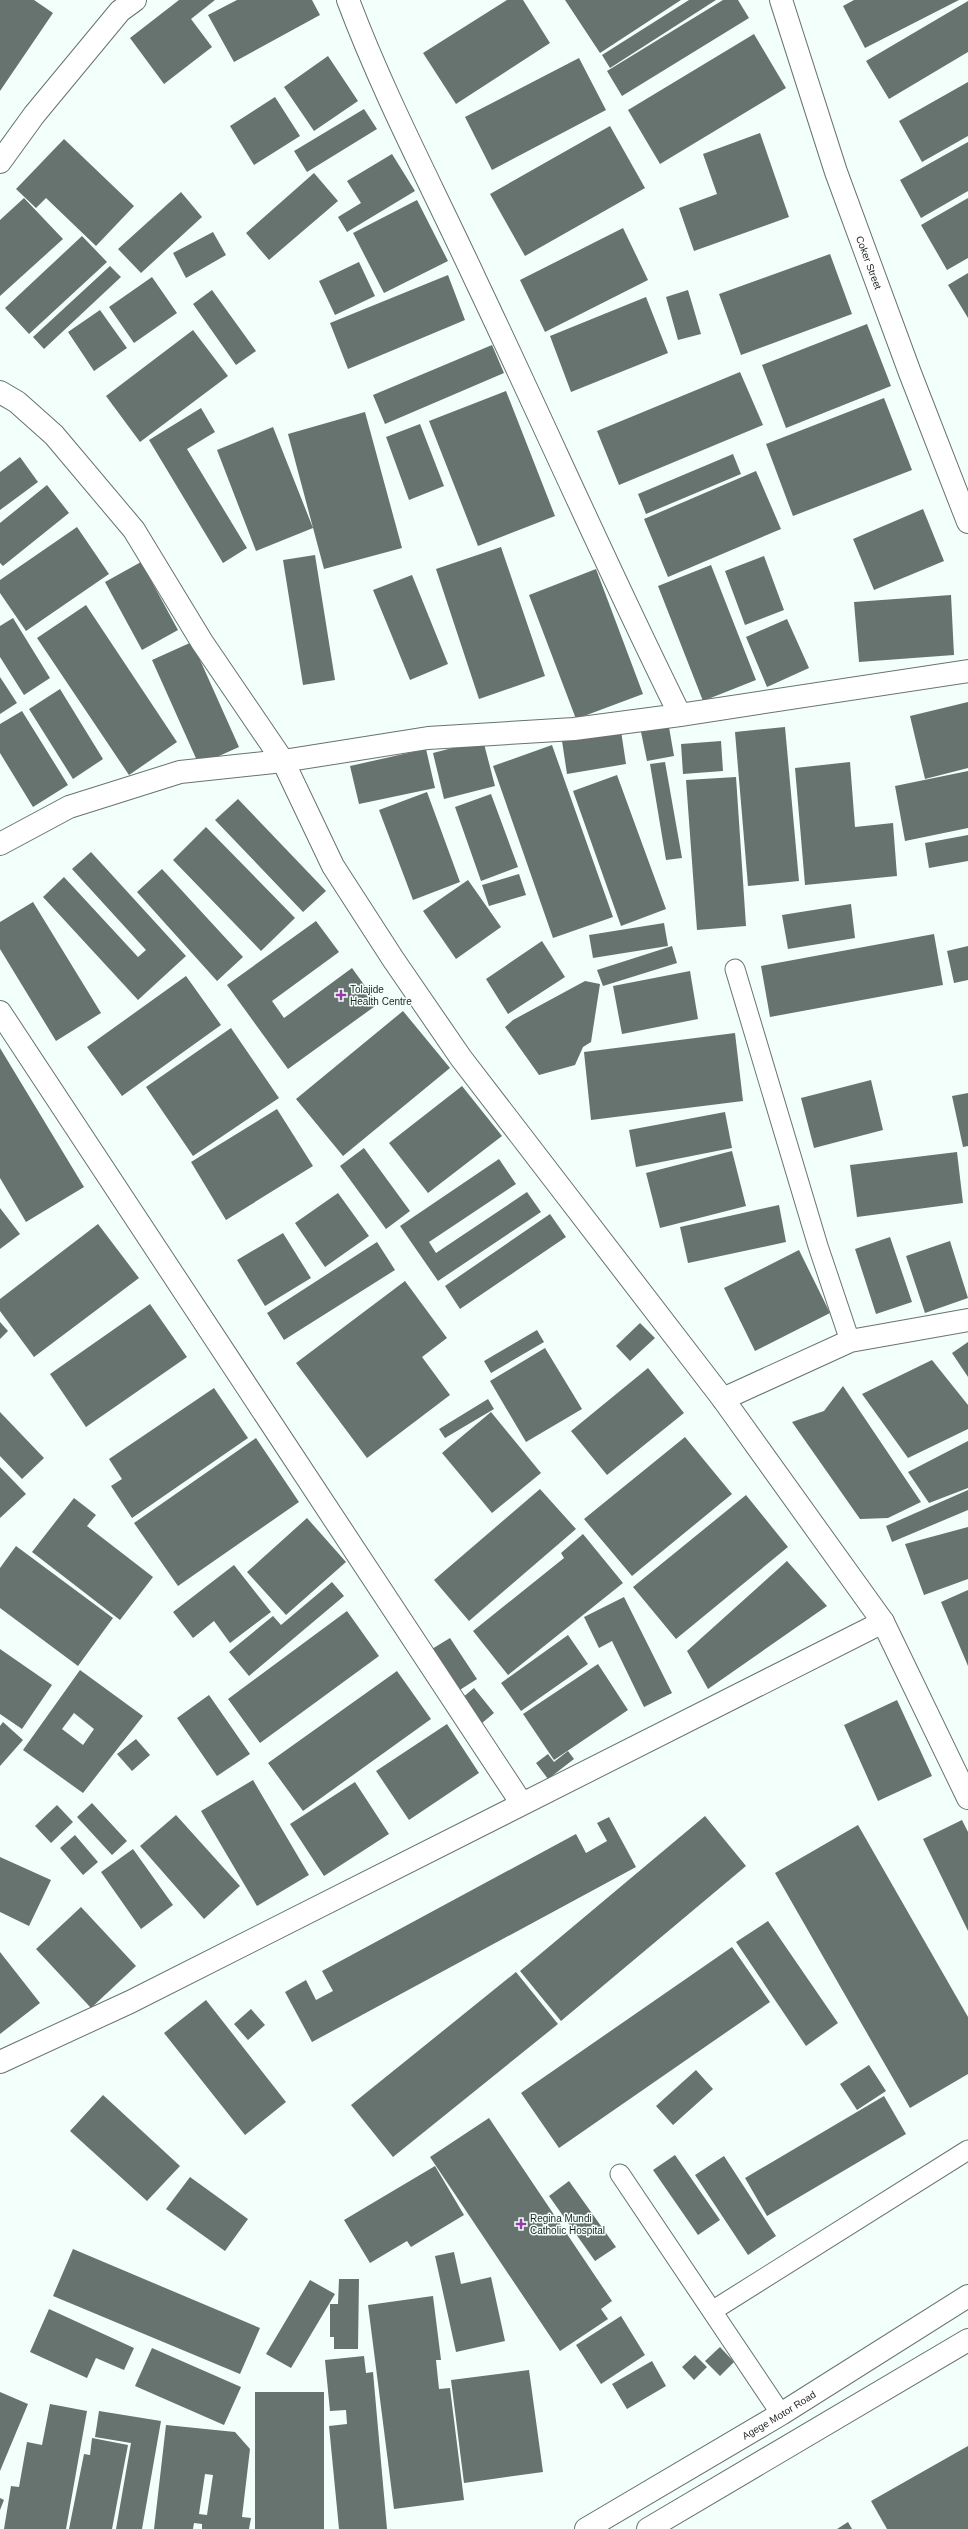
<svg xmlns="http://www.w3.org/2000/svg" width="968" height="2529" viewBox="0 0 968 2529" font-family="Helvetica,sans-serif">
<rect width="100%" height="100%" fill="#f2fffa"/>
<path fill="#67736f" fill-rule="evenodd" d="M0 0H34L53 13 0 91Z
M179 0H215L191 19 212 47 164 84 130 38Z
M237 0H312L320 15 234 62 208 15Z
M507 0H523L550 43 456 104 423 53Z
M565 0H681L600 53Z
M689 0H716L610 68 602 55Z
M723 0H738L749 18 622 96 607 71Z
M854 0H959L865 48 843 6Z
M968 1V52L889 99 866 61Z
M754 34 786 88 660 164 628 110Z
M328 56 358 101 314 131 284 87Z
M579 58 606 110 492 170 465 117Z
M968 82V136L922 162 899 121Z
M275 97 300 136 254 165 230 126Z
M364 109 377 129 307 172 294 151Z
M610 126 645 188 525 256 490 194Z
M760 133 789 217 694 251 679 208 717 194 703 154Z
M64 139 134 206 96 246 46 198 36 208 16 189Z
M968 142V191L921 218 900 180Z
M392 154 415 191 347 232 338 217 361 203 347 181Z
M314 173 338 201 269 260 246 233Z
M181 192 202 217 141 273 118 249Z
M24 198 63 239 0 296V220Z
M968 198V258L947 270 921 225Z
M417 200 448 261 384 293 353 233Z
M623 228 648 280 545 332 520 280Z
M213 232 226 255 186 278 173 253Z
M82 236 107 262 29 334 5 308Z
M830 254 852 314 741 355 719 294Z
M359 262 375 296 335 315 319 281Z
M110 266 121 277 44 349 33 337Z
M968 273V318L948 285Z
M448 275 465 320 348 369 330 323Z
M152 277 177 313 134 343 109 307Z
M212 290 256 351 236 365 193 304Z
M688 290 701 334 678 340 666 297Z
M646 297 668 353 571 392 550 336Z
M100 310 127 348 94 371 68 332Z
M867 324 891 386 786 428 762 365Z
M193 330 228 376 140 442 106 396Z
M492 345 504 373 385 424 373 395Z
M740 372 763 425 619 485 597 431Z
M506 391 555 516 478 546 429 421Z
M884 398 912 470 793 516 766 444Z
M201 408 215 432 187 449 247 548 223 563 149 440Z
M365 412 402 548 324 569 288 434Z
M420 424 444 486 409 500 386 437Z
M273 427 313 528 256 551 217 450Z
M733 454 741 474 646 514 638 494Z
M20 457 38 482 0 510V472Z
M756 471 781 529 668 577 644 519Z
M47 485 69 513 3 566 0 563V523Z
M923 509 944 561 874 590 853 539Z
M77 527 109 574 26 631 0 593V580Z
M501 547 545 676 479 699 436 569Z
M315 555 335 680 303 685 283 560Z
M764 556 784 610 745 625 725 571Z
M141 562 178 630 142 650 105 582Z
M711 565 756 680 703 701 658 586Z
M596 569 643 694 576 719 529 595Z
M412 575 448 664 410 680 373 590Z
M951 595 954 655 859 662 854 602Z
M86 605 177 742 129 775 37 638Z
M13 618 50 678 24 695 0 657V626Z
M787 619 809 668 767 687 746 637Z
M192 642 239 747 199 765 152 660Z
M0 677 17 703 0 714Z
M60 689 103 759 73 779 29 709Z
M968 702V768L925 779 910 716Z
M22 711 68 785 33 807 0 753V724Z
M669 727 674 756 647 761 641 732Z
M785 727 799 881 748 886 735 732Z
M621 731 626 764 567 774 562 741Z
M483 740 495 786 444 799 433 753Z
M721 741 723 771 683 774 681 744Z
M552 745 613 917 553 938 493 766Z
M426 749 435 788 359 804 350 766Z
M665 762 682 858 666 860 650 764Z
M850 762 855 827 893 823 897 876 805 885 795 768Z
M968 771V828L905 841 895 786Z
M617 775 666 909 621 926 573 791Z
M736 777 746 926 697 930 686 780Z
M427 792 460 882 413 900 379 810Z
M491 794 518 867 481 881 455 807Z
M238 799 326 891 303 912 215 820Z
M206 827 295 918 261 951 173 860Z
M968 835V861L929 868 925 843Z
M91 852 186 956 138 1000 43 897 64 877 138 957 146 950 72 869Z
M162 869 243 957 217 981 137 892Z
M519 874 526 895 489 906 482 885Z
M468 880 501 927 456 959 423 911Z
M33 902 101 1013 56 1041 0 949V922Z
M851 904 855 938 788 949 782 915Z
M316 921 339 952 272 1001 284 1018 352 968 378 1004 288 1069 227 985Z
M664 923 668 946 593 958 589 935Z
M934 934 943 985 770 1017 761 966Z
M542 941 565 977 508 1014 486 979Z
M672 946 677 963 603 986 597 970Z
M968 946V980L954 983 947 951Z
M690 971 698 1019 622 1034 613 986Z
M186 976 221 1025 122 1096 87 1047Z
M585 981 600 984 591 1042 583 1047 575 1065 539 1075 505 1027 513 1020Z
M403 1011 450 1068 343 1156 296 1099Z
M231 1028 279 1098 193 1156 146 1087Z
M735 1033 743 1101 591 1120 584 1052Z
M0 1048 84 1187 26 1222 0 1178Z
M871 1080 883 1130 814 1148 801 1098Z
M462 1086 502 1136 428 1193 389 1143Z
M968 1093V1146L963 1147 952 1096Z
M277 1109 313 1166 226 1220 191 1162Z
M725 1112 732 1148 636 1167 629 1130Z
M364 1148 410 1211 386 1229 340 1166Z
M732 1151 746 1206 660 1228 646 1173Z
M957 1152 963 1203 857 1217 850 1165Z
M499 1159 516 1184 429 1242 436 1253 527 1192 541 1212 438 1281 400 1226Z
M338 1193 369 1236 325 1267 295 1223Z
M779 1205 786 1242 688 1263 680 1227Z
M0 1208 20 1234 0 1249Z
M550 1214 566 1237 460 1309 445 1286Z
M98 1224 139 1278 34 1357 0 1311V1299Z
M283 1233 311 1278 265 1306 237 1260Z
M890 1237 912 1302 876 1314 855 1249Z
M950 1241 968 1298 925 1313 906 1256Z
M377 1242 395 1270 284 1340 267 1313Z
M799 1250 830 1313 755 1351 724 1288Z
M405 1281 447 1338 422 1357 450 1395 367 1458 296 1363Z
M150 1304 187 1357 86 1427 50 1374Z
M0 1322 8 1331 0 1339Z
M640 1323 655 1338 630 1361 616 1346Z
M537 1330 544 1342 491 1373 484 1361Z
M968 1342V1377L952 1353Z
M545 1348 582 1409 526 1442 490 1381Z
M932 1360 968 1405V1429L908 1458 862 1394Z
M648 1368 684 1413 607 1475 571 1431Z
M843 1386 921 1502 888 1518 860 1519 792 1422 824 1411Z
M214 1388 248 1438 132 1518 111 1486 122 1479 109 1459Z
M488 1399 494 1409 445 1438 439 1429Z
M0 1412 44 1458 22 1479 0 1456Z
M491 1412 541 1473 492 1513 442 1453Z
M685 1437 732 1494 632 1576 584 1519Z
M256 1438 299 1502 178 1586 134 1523Z
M968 1441V1488L929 1503 908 1472Z
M0 1467 26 1494 0 1518Z
M540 1489 576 1529 469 1621 434 1580Z
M968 1490V1510L892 1542 886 1526Z
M746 1495 788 1547 676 1639 633 1587Z
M74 1498 96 1515 87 1526 153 1577 120 1620 32 1552Z
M307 1518 346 1562 286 1615 247 1572Z
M968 1527V1579L924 1595 905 1544Z
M583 1534 623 1583 508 1675 473 1631 564 1558 561 1553Z
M16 1546 113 1618 78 1666 0 1608V1568Z
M787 1561 827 1606 708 1689 687 1651Z
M234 1565 271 1612 230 1643 214 1621 193 1638 173 1612Z
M332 1582 344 1596 249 1676 229 1652 273 1616 281 1625Z
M968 1590V1666L941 1602Z
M624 1597 672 1693 644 1707 612 1641 599 1648 584 1617Z
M347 1611 379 1656 260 1743 228 1699Z
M568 1635 588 1664 521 1711 501 1683Z
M450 1638 477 1679 455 1693 427 1652Z
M0 1649 52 1685 22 1729 0 1714Z
M598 1664 628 1710 554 1760 523 1714Z
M80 1670 143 1716 83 1793 23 1750ZM74 1713 94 1729 83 1745 62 1729Z
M397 1671 431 1719 303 1811 268 1763Z
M474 1688 494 1713 482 1723 462 1698Z
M209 1695 250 1754 217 1776 177 1718Z
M897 1700 932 1776 878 1801 844 1725Z
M3 1722 23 1740 0 1766V1726Z
M447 1724 479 1773 409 1820 376 1771Z
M136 1739 150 1755 132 1771 117 1754Z
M568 1751 574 1759 548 1779 536 1763 548 1754 554 1762Z
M253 1780 309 1875 257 1906 201 1811Z
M355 1782 389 1834 324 1876 290 1824Z
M92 1803 127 1841 112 1855 77 1817Z
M57 1805 73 1822 51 1843 35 1826Z
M176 1815 240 1886 204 1919 140 1846Z
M705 1816 746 1866 561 2021 520 1971Z
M609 1817 636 1867 312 2042 285 1992 306 1980 316 2000 333 1991 322 1971 576 1834 586 1853 607 1841 597 1823Z
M962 1820 968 1832V1931L923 1839Z
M858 1825 968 2017V2074L910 2108 775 1873Z
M75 1835 98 1862 83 1875 60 1848Z
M133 1849 173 1905 141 1929 101 1872Z
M0 1857 51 1880 29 1926 0 1912Z
M81 1907 136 1966 91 2008 36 1949Z
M768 1921 838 2023 806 2046 736 1942Z
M732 1947 770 2002 559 2148 521 2093Z
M0 1952 40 2003 0 2034Z
M516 1972 558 2024 393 2157 351 2105Z
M206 2000 286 2102 245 2135 164 2033Z
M251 2009 265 2025 248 2040 234 2024Z
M869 2065 886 2091 857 2110 840 2084Z
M696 2070 713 2089 673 2125 656 2106Z
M103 2095 180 2166 147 2201 70 2131Z
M884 2096 906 2134 767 2216 745 2178Z
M489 2118 612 2301 601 2309 608 2319 560 2351 430 2157Z
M675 2155 720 2220 698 2235 653 2170Z
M724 2156 776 2236 748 2255 695 2175Z
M435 2166 464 2215 411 2247 407 2241 370 2263 344 2220Z
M190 2177 248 2219 225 2251 166 2209Z
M569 2181 616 2247 595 2261 549 2196Z
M73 2249 260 2328 240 2374 53 2296Z
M454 2252 461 2284 491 2277 505 2341 456 2352 435 2256Z
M339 2279H359L358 2349H334V2337H330V2304H338Z
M310 2280 335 2294 291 2368 266 2354Z
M433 2296 441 2360H436L439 2389 450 2388 464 2500 394 2509 368 2305Z
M49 2309 134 2348 124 2370 96 2358 87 2378 30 2352Z
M621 2316 645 2355 601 2384 576 2345Z
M720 2347 734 2362 720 2376 705 2361Z
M152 2348 241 2387 224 2425 135 2386Z
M695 2355 707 2367 694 2380 682 2367Z
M364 2356 366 2373 373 2372 387 2529H339L329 2426 347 2424 346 2410 330 2411 325 2360Z
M652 2361 666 2386 627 2409 612 2384Z
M529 2370 543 2472 464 2483 451 2380Z
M0 2392 28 2404 0 2471Z
M255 2392H324V2529H255Z
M50 2404 87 2411 66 2529H4L11 2486 19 2487 27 2442 42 2445Z
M99 2411 161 2421 142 2529H116L131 2443 95 2437Z
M166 2425 235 2432 250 2449 242 2517 251 2518 249 2529H202V2524L194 2523 193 2529H154ZM205 2474 213 2475 207 2515 199 2514Z
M92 2438 128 2445 112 2529H69L84 2454 90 2455Z
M968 2446V2529H887L871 2501Z
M0 2498 4 2500 0 2510Z
M848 2522 852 2529H837Z"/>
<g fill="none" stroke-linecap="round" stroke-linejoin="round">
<defs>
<path id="service" d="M735 969 818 1246 850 1341
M620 2174 781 2414
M712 2311 968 2150"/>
<path id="minor" d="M348 0C384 96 433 188 476 281 545 426 609 572 680 715
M0 162 34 115 120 11 135 0
M0 844 69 807 180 772 283 761 428 738 574 729 680 715 968 671
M0 1012 522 1804
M723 1399 850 1341 968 1320
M0 2062 130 2002 883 1622"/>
<g id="tertiary">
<path id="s1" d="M781 0 836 172 910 373 968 522"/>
<path d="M0 392 17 402 54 435 134 530 202 642 283 761 333 866 393 959 461 1058 723 1399 883 1622 968 1798"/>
</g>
<g id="trunk">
<path id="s2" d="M586 2529 781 2414 968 2296"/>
<path d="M648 2529 968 2340"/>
</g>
</defs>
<use href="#service" stroke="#68736f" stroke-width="21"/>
<use href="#minor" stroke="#68736f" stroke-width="24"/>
<use href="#tertiary" stroke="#68736f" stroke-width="24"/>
<use href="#trunk" stroke="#68736f" stroke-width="24"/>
<use href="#service" stroke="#fff" stroke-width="19"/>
<use href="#minor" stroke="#fff" stroke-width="22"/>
<use href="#tertiary" stroke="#fff" stroke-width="22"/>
<use href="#trunk" stroke="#fff" stroke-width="22"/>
</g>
<g fill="#943ba7" stroke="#f2fffa" stroke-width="1.5">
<path d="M339 989h4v4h4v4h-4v4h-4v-4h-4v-4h4z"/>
<path d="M519 2218h4v4h4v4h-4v4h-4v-4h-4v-4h4z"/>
</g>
<g text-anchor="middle" stroke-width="3" stroke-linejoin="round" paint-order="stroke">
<g font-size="10" fill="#1e2321" stroke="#f2fffa">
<text dy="4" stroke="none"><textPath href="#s1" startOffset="277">Coker Street</textPath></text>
<text dy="4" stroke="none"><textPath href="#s2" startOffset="224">Agege Motor Road</textPath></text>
</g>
<g font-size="10" fill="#1e2321" stroke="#f2fffa" text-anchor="start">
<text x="350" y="993">Tolajide<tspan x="350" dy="12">Health Centre</tspan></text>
<text x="530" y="2222">Regina Mundi<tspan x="530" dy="12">Catholic Hospital</tspan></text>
</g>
</g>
</svg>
